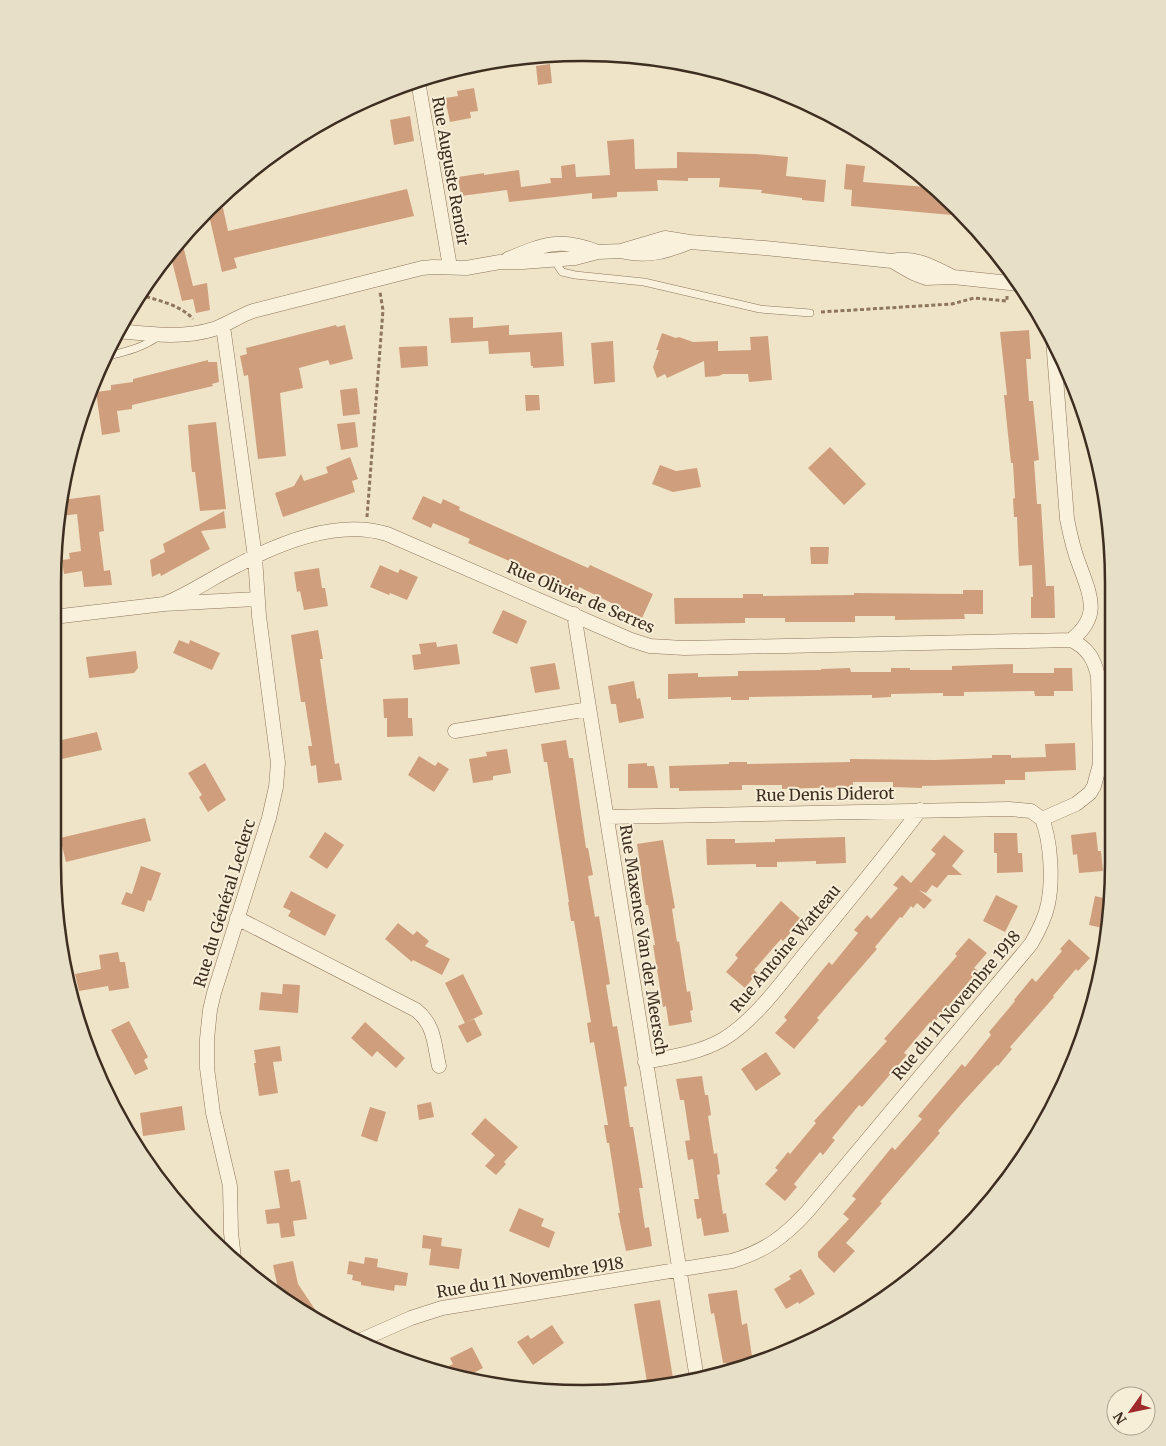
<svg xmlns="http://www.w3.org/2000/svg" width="1166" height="1446" viewBox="0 0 1166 1446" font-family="Merriweather,serif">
<rect width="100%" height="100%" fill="#f0e4c8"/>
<path fill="#cf9f7d" d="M550 64 552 83 538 85 536 66Z
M474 88 478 111 470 112 471 118 450 122 445 98 458 96 457 91Z
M410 116 414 141 394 145 390 120Z
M634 139 635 169 677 168V152L756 154 788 157 786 176 826 180 824 202 802 200V198L761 193 762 190 719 187 720 178H688V181L657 180 658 191 617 192V197L592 199V193L509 202 507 190 461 196 458 177 484 173V175L519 170 521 187 551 183 550 178H562L561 166 575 164 576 177 610 175 607 141Z
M846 164 865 166 863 182 926 187V179L933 184 963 216 851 206 852 190 844 189Z
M407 189 414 216 234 258 237 268 222 272 208 211 223 208 228 231Z
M181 237 193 286 207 283 210 310 196 313 193 299 182 301 170 253Z
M473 317V328L509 325V335L562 332 564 366 533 368V366H531L530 352 489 354 488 341 451 343 449 318Z
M336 325 337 327 345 325 353 359 330 365 328 360 299 368 303 388 280 393 286 456 258 459 248 375 244 376 240 356 247 354 246 348Z
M1029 330 1031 359H1026L1029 401H1033L1039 460 1034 461 1037 504H1041L1046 586H1054L1055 618H1031V597H1033L1032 565 1019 566 1017 517H1014L1013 499 1015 498 1013 463H1011L1006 415 1004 395H1007L1000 332Z
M662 333 676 338 679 337 693 342 718 341V351L751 350 750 337 768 336 772 380 749 382 748 374H723L719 376 705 377 704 361 667 378 665 374 657 378 653 367 659 350H656Z
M613 341 615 382 594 384 591 343Z
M427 346 428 366 401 368 399 347Z
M208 360V362H217L219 382 212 384 213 386 132 405V409L117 411 120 432 102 435 96 392 111 390V385L133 382V379Z
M357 388 360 414 343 416 340 390Z
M525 395H539L540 410 526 411Z
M216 422 226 509 200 511 195 472H192L191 464 188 425Z
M355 422 358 447 341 450 337 424Z
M830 447 866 484 844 505 808 468Z
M350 457 358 479 352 481 355 492 283 517 275 493 294 486 301 474 304 481 328 473 326 467Z
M660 465 676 471 697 468 701 487 673 492 652 484Z
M100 495 104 531 99 532 104 571 110 570 112 585 84 587 82 571 64 574 62 560 70 559 69 553 81 551 77 514 61 516 62 500Z
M423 496 441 504 443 499 460 507 459 510 588 568 590 565 653 594 642 618 579 587 578 591 468 543 470 539 433 523 431 528 412 519Z
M224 511 226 528 201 531 210 549 161 576 160 573 152 577 150 560 165 552 163 544Z
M810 547H829L828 564H811Z
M380 565 398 573 400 569 418 577 407 600 390 593 389 595 370 587Z
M319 568 322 588H325L328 606 304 610 300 591 297 592 294 572Z
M963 590H983V614H964L965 619 895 620V616H855V622H785V618H745V623L675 624 674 598H743V594H763V596L854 595V593L963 594Z
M503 610 527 621 517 644 492 633Z
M318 630 323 659H320L335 764 339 763 342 780 318 783 316 765 311 766 308 746H312L305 702H301L291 635Z
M179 640 189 644 190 640 220 653 212 670 173 653Z
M436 642 437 647 457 644 460 664 414 670 412 655 421 654 419 644Z
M136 651 138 668 134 673 89 678 86 657Z
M555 663 560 689 535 693 530 667Z
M1013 664V673H1054V668H1072L1073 691H1054V696H1035L1034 691 964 692V696H943V693L891 694V697L872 698V695L749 697V700H731V697L668 699V674L698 673V677L738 676V671L821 670V669L850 668 851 672H891V668H910V670H952V666Z
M634 681 637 699 640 698 644 718 619 723 616 704H611L608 686Z
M408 698V718H412L413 736 387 737V718H384L383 699Z
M97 732 102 750 53 761V742Z
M566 740 569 758H573L586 848H588L593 875 588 876 595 917 599 916 610 984 606 985 613 1027 617 1026 627 1086 624 1087 630 1127H633L643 1188H639L645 1228 649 1227 652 1246 626 1251 618 1213H620L609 1143H607L604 1125H608L594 1042 590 1043 587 1023 591 1022 574 921H571L568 902H569L547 762H544L541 744Z
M1075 743 1076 770 1025 772V780H1005V784L922 786V788L893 787V782H853V787L812 788 782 789V785H742V790L679 791V788H670L669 766 729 764V762H747V764L850 762V759L935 760 992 758V755H1011V758L1046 757 1045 744Z
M507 749 511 773 493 776V780L473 783 469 759 487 756 486 752Z
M419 756 435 766 438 762 449 769 434 792 408 775Z
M205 763 226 800 208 812 199 797 202 795 188 773Z
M647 763V766H654L658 788H628V764Z
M145 818 151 841 66 862 60 838Z
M325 832 344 845 327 869 309 857Z
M1096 832 1098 851H1101L1103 871 1079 873 1077 854 1073 855 1071 835Z
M994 833H1017L1018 853H1022L1023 872 997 873V853H994Z
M944 835 964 851 952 866 962 875H948L937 888 932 885 926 893 919 890 932 900 924 909 917 903 913 908 911 906 902 918 900 917 875 947 877 949 817 1018 819 1020 794 1049 775 1033 787 1020 784 1017 829 962 832 965 858 933 854 930 867 915 871 919 898 888 893 885 902 875 911 883 936 854 931 850Z
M845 837 846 863 816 864V861L777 862V867H756V864L707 865 706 839H735V843L775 842V839Z
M663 840 675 908 672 909 677 942 679 941 687 992 690 991 693 1010 690 1011 692 1022 669 1026 666 1006 663 1007 653 945H655L648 905H646L637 844Z
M141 866 161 873 151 901 148 900 144 912 121 904 126 892 132 894Z
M291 891 336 915 325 936 288 916 291 911 283 907Z
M996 895 1018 906 1005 932 983 921Z
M1095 896 1112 900 1107 929 1089 925Z
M781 901 802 920 783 941 781 939 754 970 757 973 745 988 726 972 738 958 735 955Z
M398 923 413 935 417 931 429 941 425 946 450 959 442 975 413 960 412 962 385 939Z
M969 938 987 953 974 968 978 971 933 1024 930 1022 904 1053 907 1055 894 1070 862 1107 859 1105 832 1138 835 1140 823 1155 820 1152 794 1184 797 1187 785 1201 765 1184 778 1170 775 1168 788 1152 790 1154 816 1123 814 1121 887 1041 884 1039 957 956 955 954Z
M1069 939 1090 958 1078 971 1076 969 1053 996 1054 997 1010 1047 1012 1049 998 1066 997 1065 963 1102 938 1131 940 1133 880 1202 882 1203 846 1243 855 1251 834 1273 818 1257V1252L849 1219 843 1214 856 1199 852 1196 892 1147 895 1150 922 1119 918 1116 962 1064 965 1067 991 1035 989 1032 1015 1001 1014 1000 1032 978 1036 982 1062 951 1060 949Z
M118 952 120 962H125L129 988 109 991 108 986 79 991 75 974 101 969 99 955Z
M463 974 483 1014 465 1023 445 983Z
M283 984 300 985 298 1013 259 1010 261 992 282 994Z
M474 1019 482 1035 467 1043 458 1026Z
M129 1021 148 1057 144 1060 148 1069 135 1075 111 1030Z
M365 1022 405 1058 396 1068 377 1051 372 1057 351 1038Z
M280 1046 282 1061 273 1062 278 1093 259 1096 254 1063H256L254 1050Z
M766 1052 781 1074 756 1091 741 1069Z
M702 1076 705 1095H708L711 1115 708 1116 714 1154 717 1153 720 1174 717 1175 723 1214 726 1213 729 1232 704 1236 701 1218 697 1219 694 1199H699L693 1159 688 1160 685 1141 690 1140 684 1100H680L676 1079Z
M431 1102 434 1117 419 1120 417 1105Z
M182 1106 185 1130 143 1136 140 1113Z
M370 1107 386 1112 377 1142 361 1136Z
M485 1118 518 1147 504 1162 506 1164 496 1175 485 1166 495 1155 471 1134Z
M289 1169 291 1182 300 1180 307 1219 293 1221 295 1236 281 1238 279 1223 267 1224 265 1210 280 1208 274 1171Z
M519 1208 544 1219 541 1226 555 1232 549 1248 509 1231Z
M423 1235 442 1238 441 1246 462 1249 459 1269 429 1265 431 1249 422 1248Z
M365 1257 378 1259 377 1267 408 1273 406 1286 395 1285 394 1291 361 1285V1282L352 1280 353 1275 347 1274 349 1261 364 1264Z
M293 1261 298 1284 326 1326 318 1322 279 1293 273 1265Z
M801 1269 815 1294 799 1304 798 1302 786 1309 774 1289 791 1279 789 1276Z
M737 1290 742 1325 747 1323 753 1363 729 1372 727 1363H723L714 1313 711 1314 708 1294Z
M660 1300 673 1378 647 1382 634 1304Z
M552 1325 564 1343 533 1365 517 1342 528 1335 531 1339Z
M472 1347 483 1368 464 1378 445 1375 437 1372 453 1364 450 1358Z"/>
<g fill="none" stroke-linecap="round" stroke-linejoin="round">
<defs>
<path id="service" d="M557 260 558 266 562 272 575 275 644 282 760 309 810 313
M104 357C124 352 143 348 159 336"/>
<path id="minor" d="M418 81 450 267
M625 252C649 257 668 251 690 242
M508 259C544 244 560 237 598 252
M892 261 913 273 926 278 953 277 1019 284
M223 326 255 557 259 616 278 763 276 787 269 818 214 993 210 1010 207 1039V1068L213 1113 230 1186 231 1233 234 1258
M117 331C149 334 182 339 214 329 228 324 239 316 253 311L422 268 433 267 466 268 500 262H523L575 258 598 252 621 251 665 238 690 242 765 248 892 261C915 256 933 267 953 277
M164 604C190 594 213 577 238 565 281 542 339 519 387 534L631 640 650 646 684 648 1071 640
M574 614 697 1379
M53 617 164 604 257 599
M455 731 589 709
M607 817 1009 809 1031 811 1042 819
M237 918 416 1010C435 1025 434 1044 439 1066
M645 1062C671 1057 699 1053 722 1040 756 1020 783 980 808 950 846 904 884 858 920 810
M993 1198 1015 1168
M361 1340 411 1318 442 1308 732 1261C765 1251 784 1237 807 1212L1031 944C1038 932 1045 919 1048 904 1053 880 1051 841 1042 819L1076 804 1090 793 1094 786 1100 764 1098 676C1094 659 1088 648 1071 640 1102 616 1090 595 1079 564 1073 549 1070 534 1067 519L1053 339"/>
</defs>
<use href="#service" stroke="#8d765c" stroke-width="8"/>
<use href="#minor" stroke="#8d765c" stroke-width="15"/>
<path stroke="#8d765c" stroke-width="3" stroke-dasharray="4 2.5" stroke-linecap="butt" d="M140 295C157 300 181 305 193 319
M821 312 952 304 974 298 1007 301V296
M367 517 383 310 380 292"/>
<use href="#service" stroke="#faf1dc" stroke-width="7"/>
<use href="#minor" stroke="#faf1dc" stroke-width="14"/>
</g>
<g text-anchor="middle" stroke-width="4" stroke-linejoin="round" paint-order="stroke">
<g font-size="16" fill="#3d2e20" stroke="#f7eed8">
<text transform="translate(451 171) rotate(80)" y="6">Rue Auguste Renoir</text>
<text transform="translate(581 597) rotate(23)" y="6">Rue Olivier de Serres</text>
<text transform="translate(825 794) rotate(-1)" y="6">Rue Denis Diderot</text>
<text transform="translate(224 903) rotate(-73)" y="6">Rue du Général Leclerc</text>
<text transform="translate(644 940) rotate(81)" y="6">Rue Maxence Van der Meersch</text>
<text transform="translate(785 948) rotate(-50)" y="6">Rue Antoine Watteau</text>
<text transform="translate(956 1005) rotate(-50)" y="6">Rue du 11 Novembre 1918</text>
<text transform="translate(530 1277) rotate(-9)" y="6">Rue du 11 Novembre 1918</text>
</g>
</g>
<path d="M0 0H1166V1446H0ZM583 61H583A522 522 0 0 1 1105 583V863A522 522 0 0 1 583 1385H583A522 522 0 0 1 61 863V583A522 522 0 0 1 583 61Z" fill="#e8dfc9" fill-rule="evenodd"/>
<path fill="none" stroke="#3d2e20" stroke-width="2.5" d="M583 61H583A522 522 0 0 1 1105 583V863A522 522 0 0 1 583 1385H583A522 522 0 0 1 61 863V583A522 522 0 0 1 583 61Z"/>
<g transform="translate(1131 1411) rotate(237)"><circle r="24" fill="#f7eed8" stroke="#ada18e"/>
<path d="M0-4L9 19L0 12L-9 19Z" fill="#9e2a2b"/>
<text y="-8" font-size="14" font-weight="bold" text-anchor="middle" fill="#3d2e20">N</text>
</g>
</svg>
